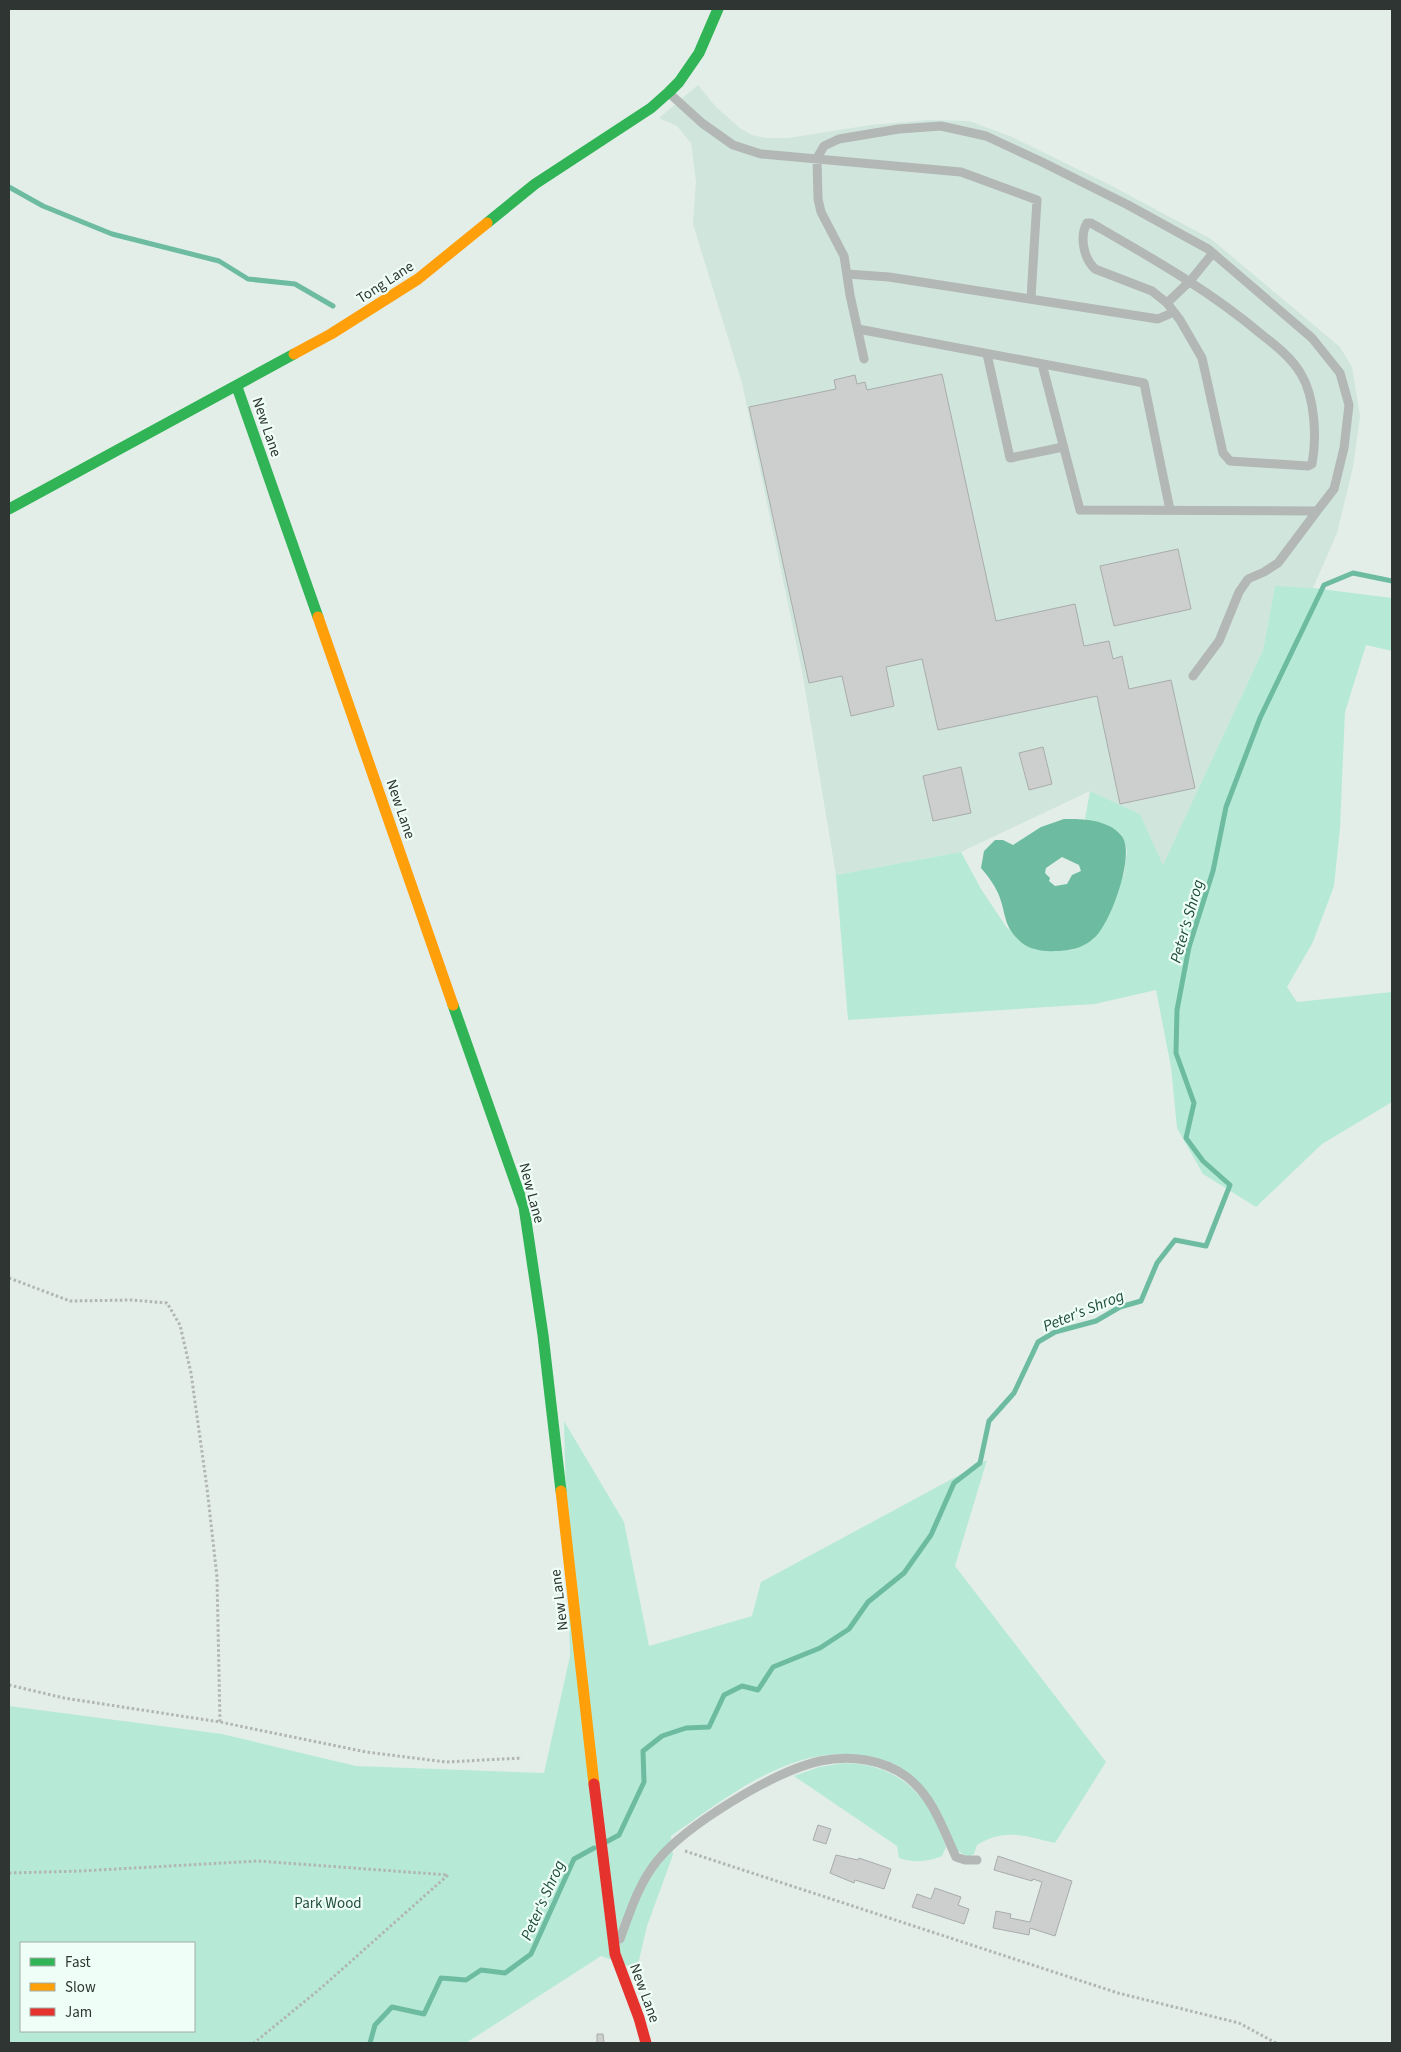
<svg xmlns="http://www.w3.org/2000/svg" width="1401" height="2052" viewBox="0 0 1401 2052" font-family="'Source Sans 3',sans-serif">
<rect width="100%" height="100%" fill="#e3eee9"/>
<path fill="#d0e5dc" d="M698 85 715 106 741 129 752 135 765 138H788L871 125 930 120 969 121 1012 137 1108 184 1211 239 1340 347 1352 367 1360 416 1353 467 1337 533 1313 588 1275 587 1263 650 1163 866 1140 814 1090 791 961 852 836 875 802 671 742 383 693 224 696 181 691 143 677 126 659 118Z"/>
<path fill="#b7ead6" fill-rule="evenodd" d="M1275 586 1313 588 1392 598V651L1366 645 1345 712 1340 828 1334 886 1313 942 1287 987 1297 1002 1392 992V1102L1322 1144 1256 1207 1203 1174 1177 1128 1171 1067 1156 990 1095 1004 848 1020 836 875 961 852 981 889 1007 928 1045 951 1072 950 1094 939 1124 874 1127 851 1122 835 1106 824 1085 819 1090 791 1140 814 1163 865 1263 650Z
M564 1421 624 1522 649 1646 752 1616 761 1582 987 1460 955 1566 1106 1762 1055 1843C1025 1836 1005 1828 977 1845L974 1854 968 1857 958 1851C945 1832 933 1813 920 1794 915 1787 911 1778 905 1772 898 1764 884 1760 874 1758 798 1738 729 1796 671 1836L673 1855 647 1926 637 1969 601 1956 466 2043H9V1706L222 1734 356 1766 544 1773 570 1656ZM21 1943H194V2031H21Z
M844 1763C900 1764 930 1796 946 1847L942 1856C927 1862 914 1863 899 1858L897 1846 794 1776 819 1767Z"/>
<path fill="#6dbca1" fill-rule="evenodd" d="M1064 819C1083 819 1107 819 1121 835 1137 852 1110 926 1093 939 1081 949 1069 951 1054 951 1044 952 1029 949 1022 943 1002 926 1007 914 998 893 994 884 987 875 981 868L984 851 995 840H1003L1013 845 1041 827ZM1062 857 1079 865 1081 871 1072 875 1067 884 1055 886 1049 881 1050 878 1045 873 1046 868Z"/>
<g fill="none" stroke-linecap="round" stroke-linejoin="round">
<path stroke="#6dbca1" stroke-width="5" d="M9 187 43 206 112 234 219 261 248 279 295 284 333 306
M606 1842 619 1835 644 1782 643 1751 662 1736 686 1728 709 1727 724 1695 742 1686 758 1690 773 1667 820 1648 849 1629 868 1602 904 1573 931 1535 954 1483 980 1463 989 1421 1014 1393 1038 1342 1055 1332 1096 1321 1120 1307 1141 1301 1157 1263 1175 1240 1206 1246 1230 1185 1203 1161 1186 1138 1194 1103 1176 1053 1177 1010 1189 947 1213 871 1226 807 1260 718 1324 585 1353 573 1392 581
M370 2043 375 2025 392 2007 424 2014 441 1978 466 1980 481 1970 505 1973 531 1954 574 1859 594 1848"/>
</g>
<path fill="#cdcfcf" stroke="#a9acac" d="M942 374 996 621 1075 604 1084 646 1109 641 1113 659 1122 656 1129 689 1171 680 1195 788 1120 804 1097 696 938 730 922 659 886 667 894 706 851 716 842 676 809 683 749 407 836 389 834 380 855 375 857 384 865 382 867 390Z
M1178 549 1191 609 1114 626 1100 566Z
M1043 747 1052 784 1029 790 1019 753Z
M961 767 971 813 933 821 923 776Z
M818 1825 831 1829 826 1844 813 1840Z
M836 1855 858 1860 859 1858 891 1869 884 1889 855 1880 854 1883 830 1873Z
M998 1856 1072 1881 1055 1936 1030 1928 1029 1935 993 1928 996 1911 1011 1914 1010 1918 1030 1922 1042 1882 1033 1879 1032 1881 994 1870Z
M935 1888 961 1897 958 1905 969 1909 964 1924 912 1907 917 1894 931 1899Z
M597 2034H603L604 2043H597Z"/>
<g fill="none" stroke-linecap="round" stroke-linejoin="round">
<path stroke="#b1b6b3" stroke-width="3" stroke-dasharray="2.5 2.5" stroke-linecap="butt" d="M9 1278 70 1301 132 1300 167 1303 180 1325 191 1373 207 1488 217 1577 220 1722
M9 1685 64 1698 220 1722 366 1752 446 1762 522 1758
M685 1851 1118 1993 1239 2023 1276 2043
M9 1873 81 1871 258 1861 448 1875 321 1988 254 2043"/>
<path stroke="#b3b7b5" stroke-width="9" d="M669 93 702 123 733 145 761 154 961 172 1037 200 1031 298
M1087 223H1091C1150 257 1209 290 1261 334 1275 345 1292 358 1301 374 1315 397 1317 438 1312 464L1308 466 1230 461 1223 453 1202 358 1180 320 1167 303 1152 291 1095 269C1084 259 1079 237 1087 223Z
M847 274 889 277 1158 319 1174 312
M1167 303 1190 281 1213 253
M858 329 1144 383 1170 510
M987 354 1010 458 1063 447
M864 359 850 295 844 256 821 212 818 199 817 158 824 146 839 139 899 129 941 126 986 136 1042 162 1128 205 1208 249 1312 338 1340 373 1349 405 1344 448 1334 489 1317 511 1080 510 1042 364
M1193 676 1219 641 1239 592 1248 579 1264 572 1278 563 1317 511
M620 1939C630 1912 639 1883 657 1861 686 1825 775 1771 820 1761 850 1755 883 1759 907 1777 933 1797 943 1829 956 1857L965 1860H977"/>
<path stroke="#30b455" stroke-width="11" d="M487 223 535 184 651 108 669 92 679 82 699 53 718 9
M237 387 318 617
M9 509 294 354
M453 1005 524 1207 543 1335 561 1491"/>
<path stroke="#ff9f0a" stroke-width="11" d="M294 354 331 334 418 279 487 223
M318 617 453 1005
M561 1491 594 1784"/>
<path stroke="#e5322d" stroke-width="11" d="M594 1784 615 1954 639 2018 646 2043"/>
</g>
<g text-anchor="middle" stroke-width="4.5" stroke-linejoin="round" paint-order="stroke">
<g font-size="15" fill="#2e3532" stroke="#effff7">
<text transform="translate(385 282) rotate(-33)" y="5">Tong Lane</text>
<text transform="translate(267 427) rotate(71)" y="5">New Lane</text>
<text transform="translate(401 809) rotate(71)" y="5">New Lane</text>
<text transform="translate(532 1193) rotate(75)" y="5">New Lane</text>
<text transform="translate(559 1600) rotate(-97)" y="5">New Lane</text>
<text transform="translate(645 1993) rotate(70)" y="5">New Lane</text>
</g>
<g font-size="15" fill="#245140" stroke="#effff7">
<text x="328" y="1908">Park Wood</text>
</g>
<g font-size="16" font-style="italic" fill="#1f4c3c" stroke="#effff7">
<text transform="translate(1186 921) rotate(-74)" y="6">Peter's Shrog</text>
<text transform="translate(1083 1310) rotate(-22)" y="6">Peter's Shrog</text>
<text transform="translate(542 1900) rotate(-66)" y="6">Peter's Shrog</text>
</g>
</g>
<rect width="1401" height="2052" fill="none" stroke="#2e3532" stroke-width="20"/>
<rect x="20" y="1942" width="175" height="90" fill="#effff7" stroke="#a2aea8"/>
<rect x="30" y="1958" width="25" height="8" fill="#30b455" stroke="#a2aea8"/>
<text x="65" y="1967" font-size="15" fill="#2e3532">Fast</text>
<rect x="30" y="1983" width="25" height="8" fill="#ff9f0a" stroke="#a2aea8"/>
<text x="65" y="1992" font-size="15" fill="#2e3532">Slow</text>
<rect x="30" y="2008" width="25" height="8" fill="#e5322d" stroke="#a2aea8"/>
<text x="65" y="2017" font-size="15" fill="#2e3532">Jam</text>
</svg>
